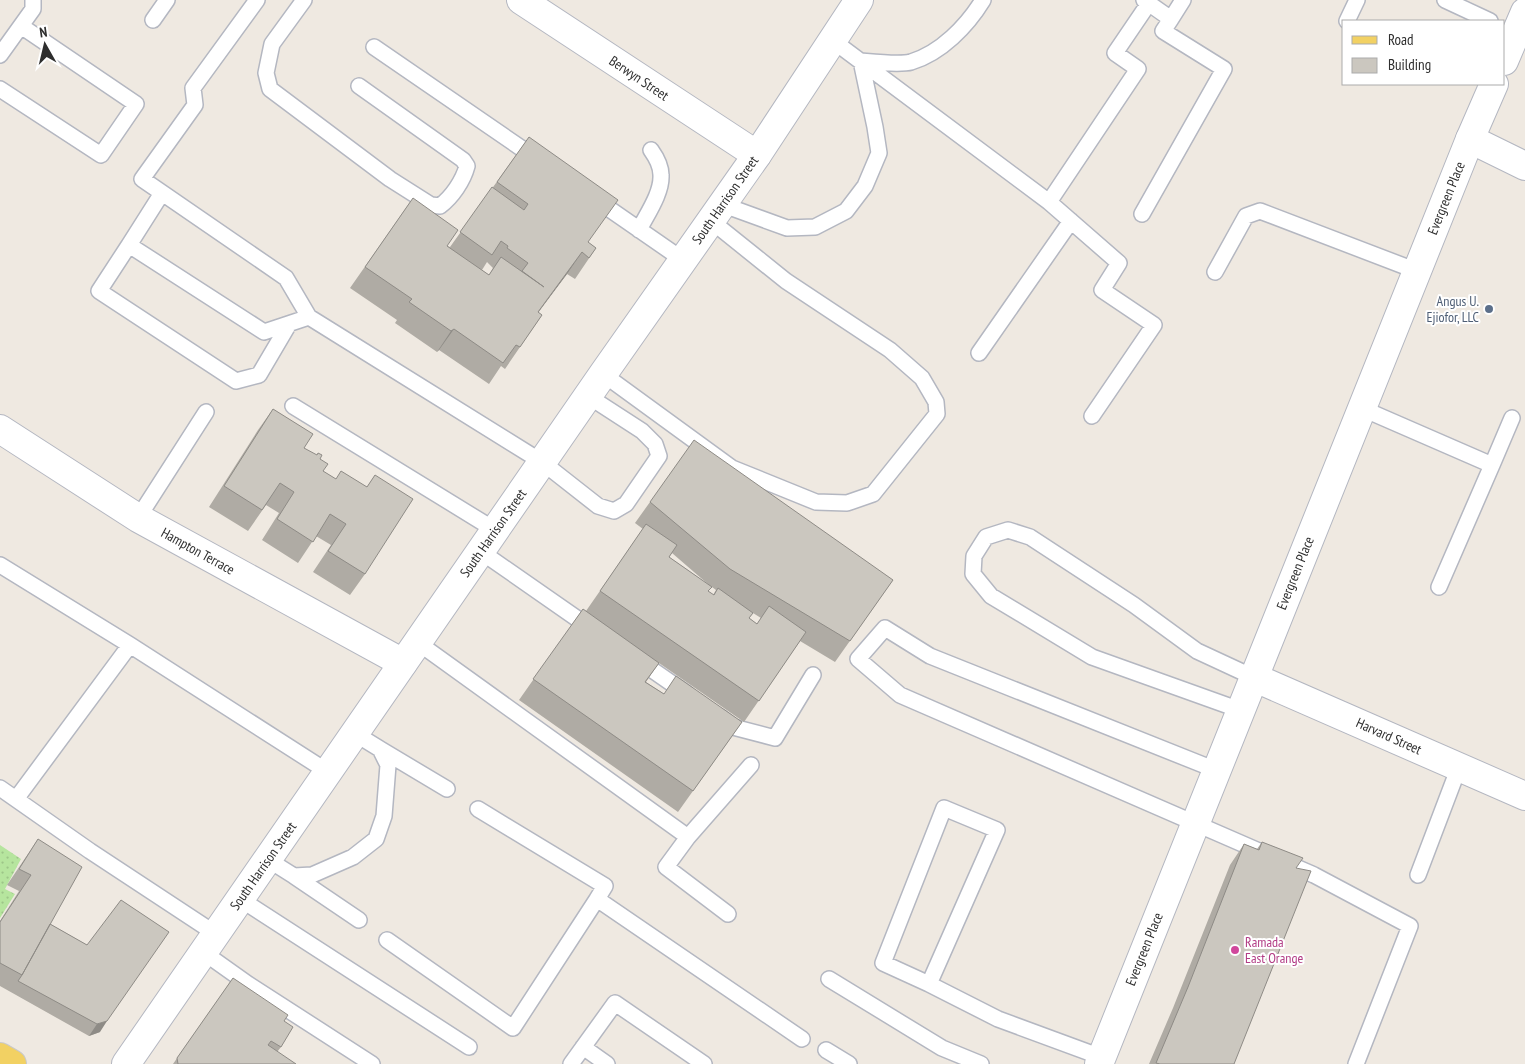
<svg xmlns="http://www.w3.org/2000/svg" width="1525" height="1064" viewBox="0 0 1525 1064" font-family="'PT Sans Narrow',sans-serif">
<defs>
<pattern id="grass-dots" width="8" height="8" patternUnits="userSpaceOnUse" patternTransform="scale(1.25)"><rect width="8" height="8" fill="#b6e59e"/><path d="M2 2h.1M6 6h.1" fill="none" stroke="#9dc588" stroke-width="1.8" stroke-linecap="round"/></pattern>
</defs>
<rect width="100%" height="100%" fill="#efe9e1"/>
<path fill="url(#grass-dots)" d="M0 845 21 859 5 889 15 894 0 918Z"/>
<g fill="none" stroke-linecap="round" stroke-linejoin="round">
<defs>
<path id="service" d="M257 0 193 88 195 105 142 179 286 278 309 317 542 462 598 506 614 511 626 504 659 456 655 444 642 431 588 396
M304 0 272 44 266 73 270 89 390 179 431 205 440 206C452 197 463 181 467 166L463 160 359 86
M1144 0 1171 19 1183 0
M1445 0 1490 21
M153 20 167 0
M1347 21 1357 0
M832 40 1049 202 1119 263 1102 290 1154 325 1092 416
M374 47 537 159
M0 55 33 9V0
M0 89 101 155 136 104 21 26
M595 199 683 260
M1049 202 1138 69 1115 53 1149 3
M721 204 787 228 815 227 846 211 865 186 879 153 875 127 861 61C873 62 900 65 911 62 941 53 967 26 983 0
M1142 214 1224 69 1163 31 1171 19
M639 230C647 214 662 193 661 175 661 166 656 157 651 150
M129 245 162 193
M1215 272 1246 216 1260 211 1417 271
M289 324 259 375 236 381 99 291 129 245 264 332 309 317
M979 353 1071 221
M603 374 732 468 816 502 847 503 873 494 937 414 936 402 922 378 890 350 786 281 710 220
M293 406 495 530
M1361 408 1492 465 1439 587
M1492 465 1512 418
M138 518 206 412
M480 551 592 629
M0 565 130 645 328 772
M417 642 688 837 751 765
M638 660 687 694
M1240 710 1092 657 991 596 973 574 974 556 986 537 1008 530 1030 537 1134 605 1197 651 1253 677
M720 717 733 727 775 738 813 675
M380 749 447 789
M1216 770 930 656 885 628 858 659 900 695 1314 875 1410 926 1356 1064
M0 788 90 851 216 934
M16 799 130 645
M478 809 605 886 597 899
M688 837 666 867 728 914
M267 859 294 876 312 875 353 857 376 839 384 816 388 765 380 749 354 733
M1418 875 1459 767
M294 876 359 920
M240 899 469 1047
M387 940 513 1028 597 899 802 1039
M203 952 248 984 372 1064
M829 979 942 1048 981 1064
M929 984 997 830 944 808 883 963 929 984 998 1019 1101 1057
M583 1047 607 1064
M826 1050 849 1064
M571 1064 615 1003 704 1064"/>
<path id="minor" d="M521 0 757 155
M1470 139 1525 166
M0 429 138 518 403 663
M1253 677 1525 796"/>
<path id="tertiary" d="M1504 61 1525 12
M1099 1064 1470 139 1494 84"/>
<path id="secondary" d="M126 1064 603 374 757 155 859 0"/>
<path id="primary" d="M0 1057 12 1064"/>
</defs>
<use href="#service" stroke="#b4b7c1" stroke-width="18"/>
<use href="#minor" stroke="#b4b7c1" stroke-width="30"/>
<use href="#tertiary" stroke="#b4b7c1" stroke-width="30"/>
<use href="#secondary" stroke="#b4b7c1" stroke-width="30"/>
<use href="#primary" stroke="#c9c9c9" stroke-width="30"/>
<use href="#service" stroke="#fff" stroke-width="15"/>
<use href="#minor" stroke="#fff" stroke-width="28"/>
<use href="#tertiary" stroke="#fff" stroke-width="28"/>
<use href="#secondary" stroke="#fff" stroke-width="28"/>
<use href="#primary" stroke="#f2d163" stroke-width="28"/>
</g>
<path fill="#afaba4" fill-rule="evenodd" d="M529 137 588 242 596 248 575 279 567 274 538 312 542 315 505 369 501 366 489 384 439 350 437 352 395 323 397 320 350 288 413 198 447 246 450 247ZM487 262 493 268 489 275 482 270Z
M273 409 304 448 320 459 323 471 335 479 367 487 375 475 365 574 350 595 313 572 331 545 316 536 298 563 262 540 279 513 266 505 248 531 209 507 258 430Z
M650 502 893 580 835 662 800 641 744 722 659 663 646 682 664 694 742 722 678 812 519 700 583 609 586 611 643 529 635 523ZM672 553 709 585 669 557ZM712 587 716 590 713 595 708 591ZM753 613 761 618 757 624 749 618Z
M38 839 50 924 87 945 100 1032 89 1036 0 986V921L19 891 7 885Z
M1262 842 1296 868 1234 1064H1149L1173 1008 1230 865 1244 844 1257 849Z
M233 978 284 1021 281 1047 277 1052 296 1064H173Z"/>
<path fill="#8e8b86" d="M582 252 567 274 523 333 538 312Z
M454 329 439 350 437 352 451 331Z
M107 1021 100 1032 89 1036 97 1024Z"/>
<path fill="#cbc7bf" stroke="#8e8b86" d="M529 137 618 200 588 242 596 248 589 258 582 252 538 312 542 315 520 347 516 345 503 363 454 329 451 331 409 302 412 299 365 267 413 198 458 230 447 246 489 275 501 257 544 287 522 271 528 263 507 248 508 246 501 241 492 255 460 232 492 187 524 210 528 204 497 182Z
M273 409 313 434 304 448 317 455 318 453 322 455 320 459 328 464 323 471 336 479 341 471 367 487 375 475 413 499 365 574 328 551 346 524 330 514 313 542 277 519 294 492 280 483 262 510 224 486Z
M694 440 893 580 850 641 730 569 650 502Z
M646 524 677 545 669 557 712 587 708 591 714 595 718 588 753 613 749 618 757 624 769 606 806 632 759 701 600 591Z
M583 609 659 663 645 682 664 694 676 676 742 722 693 791 533 679Z
M38 839 82 867 22 975 0 963V922L31 875 19 869Z
M1262 842 1303 858 1296 868 1311 871 1234 1064H1160L1156 1063 1188 987 1244 844 1259 850Z
M121 900 169 932 107 1021 97 1024 18 981 22 975 50 924 87 945Z
M233 978 288 1015 284 1021 293 1027 281 1047 271 1041 268 1045 296 1064H178L177 1058Z"/>
<circle fill="#5c6f8a" stroke="#fff" stroke-width="2" cx="1489" cy="309" r="5"/>
<circle fill="#d1479c" stroke="#fff" stroke-width="2" cx="1235" cy="950" r="5"/>
<g text-anchor="middle" stroke-width="4" stroke-linejoin="round" paint-order="stroke">
<g font-size="14" fill="#2e2e2e" stroke="#fff">
<text transform="translate(639 78) rotate(34)" y="5">Berwyn Street</text>
<text transform="translate(1446 198) rotate(-68)" y="5">Evergreen Place</text>
<text transform="translate(725 200) rotate(-55)" y="5">South Harrison Street</text>
<text transform="translate(493 533) rotate(-55)" y="5">South Harrison Street</text>
<text transform="translate(198 551) rotate(29)" y="5">Hampton Terrace</text>
<text transform="translate(1295 573) rotate(-68)" y="5">Evergreen Place</text>
<text transform="translate(1389 736) rotate(24)" y="5">Harvard Street</text>
<text transform="translate(263 866) rotate(-55)" y="5">South Harrison Street</text>
<text transform="translate(1144 949) rotate(-68)" y="5">Evergreen Place</text>
</g>
<g font-size="14" fill="#4e5e75" stroke="#fff" text-anchor="end">
<text x="1479" y="306">Angus U.<tspan x="1479" dy="16">Ejiofor, LLC</tspan></text>
</g>
<g font-size="14" fill="#b23c85" stroke="#fff" text-anchor="start">
<text x="1245" y="947">Ramada<tspan x="1245" dy="16">East Orange</tspan></text>
</g>
</g>
<rect x="1342" y="20" width="162" height="65" fill="#ffffff" stroke="#ababab"/>
<rect x="1352" y="36" width="25" height="8" fill="#f2d163" stroke="#ababab"/>
<text x="1388" y="45" font-size="15" fill="#2e2e2e">Road</text>
<rect x="1352" y="58" width="25" height="15" fill="#cbc7bf" stroke="#ababab"/>
<text x="1388" y="70" font-size="15" fill="#2e2e2e">Building</text>
<g transform="translate(45 45) rotate(352)" stroke="#ffffff" stroke-width="4" paint-order="stroke">
<path d="M0-4L9 19L0 12L-9 19Z" fill="#2e2e2e"/>
<text y="-8" font-size="14" font-weight="bold" text-anchor="middle" fill="#2e2e2e">N</text>
</g>
</svg>
